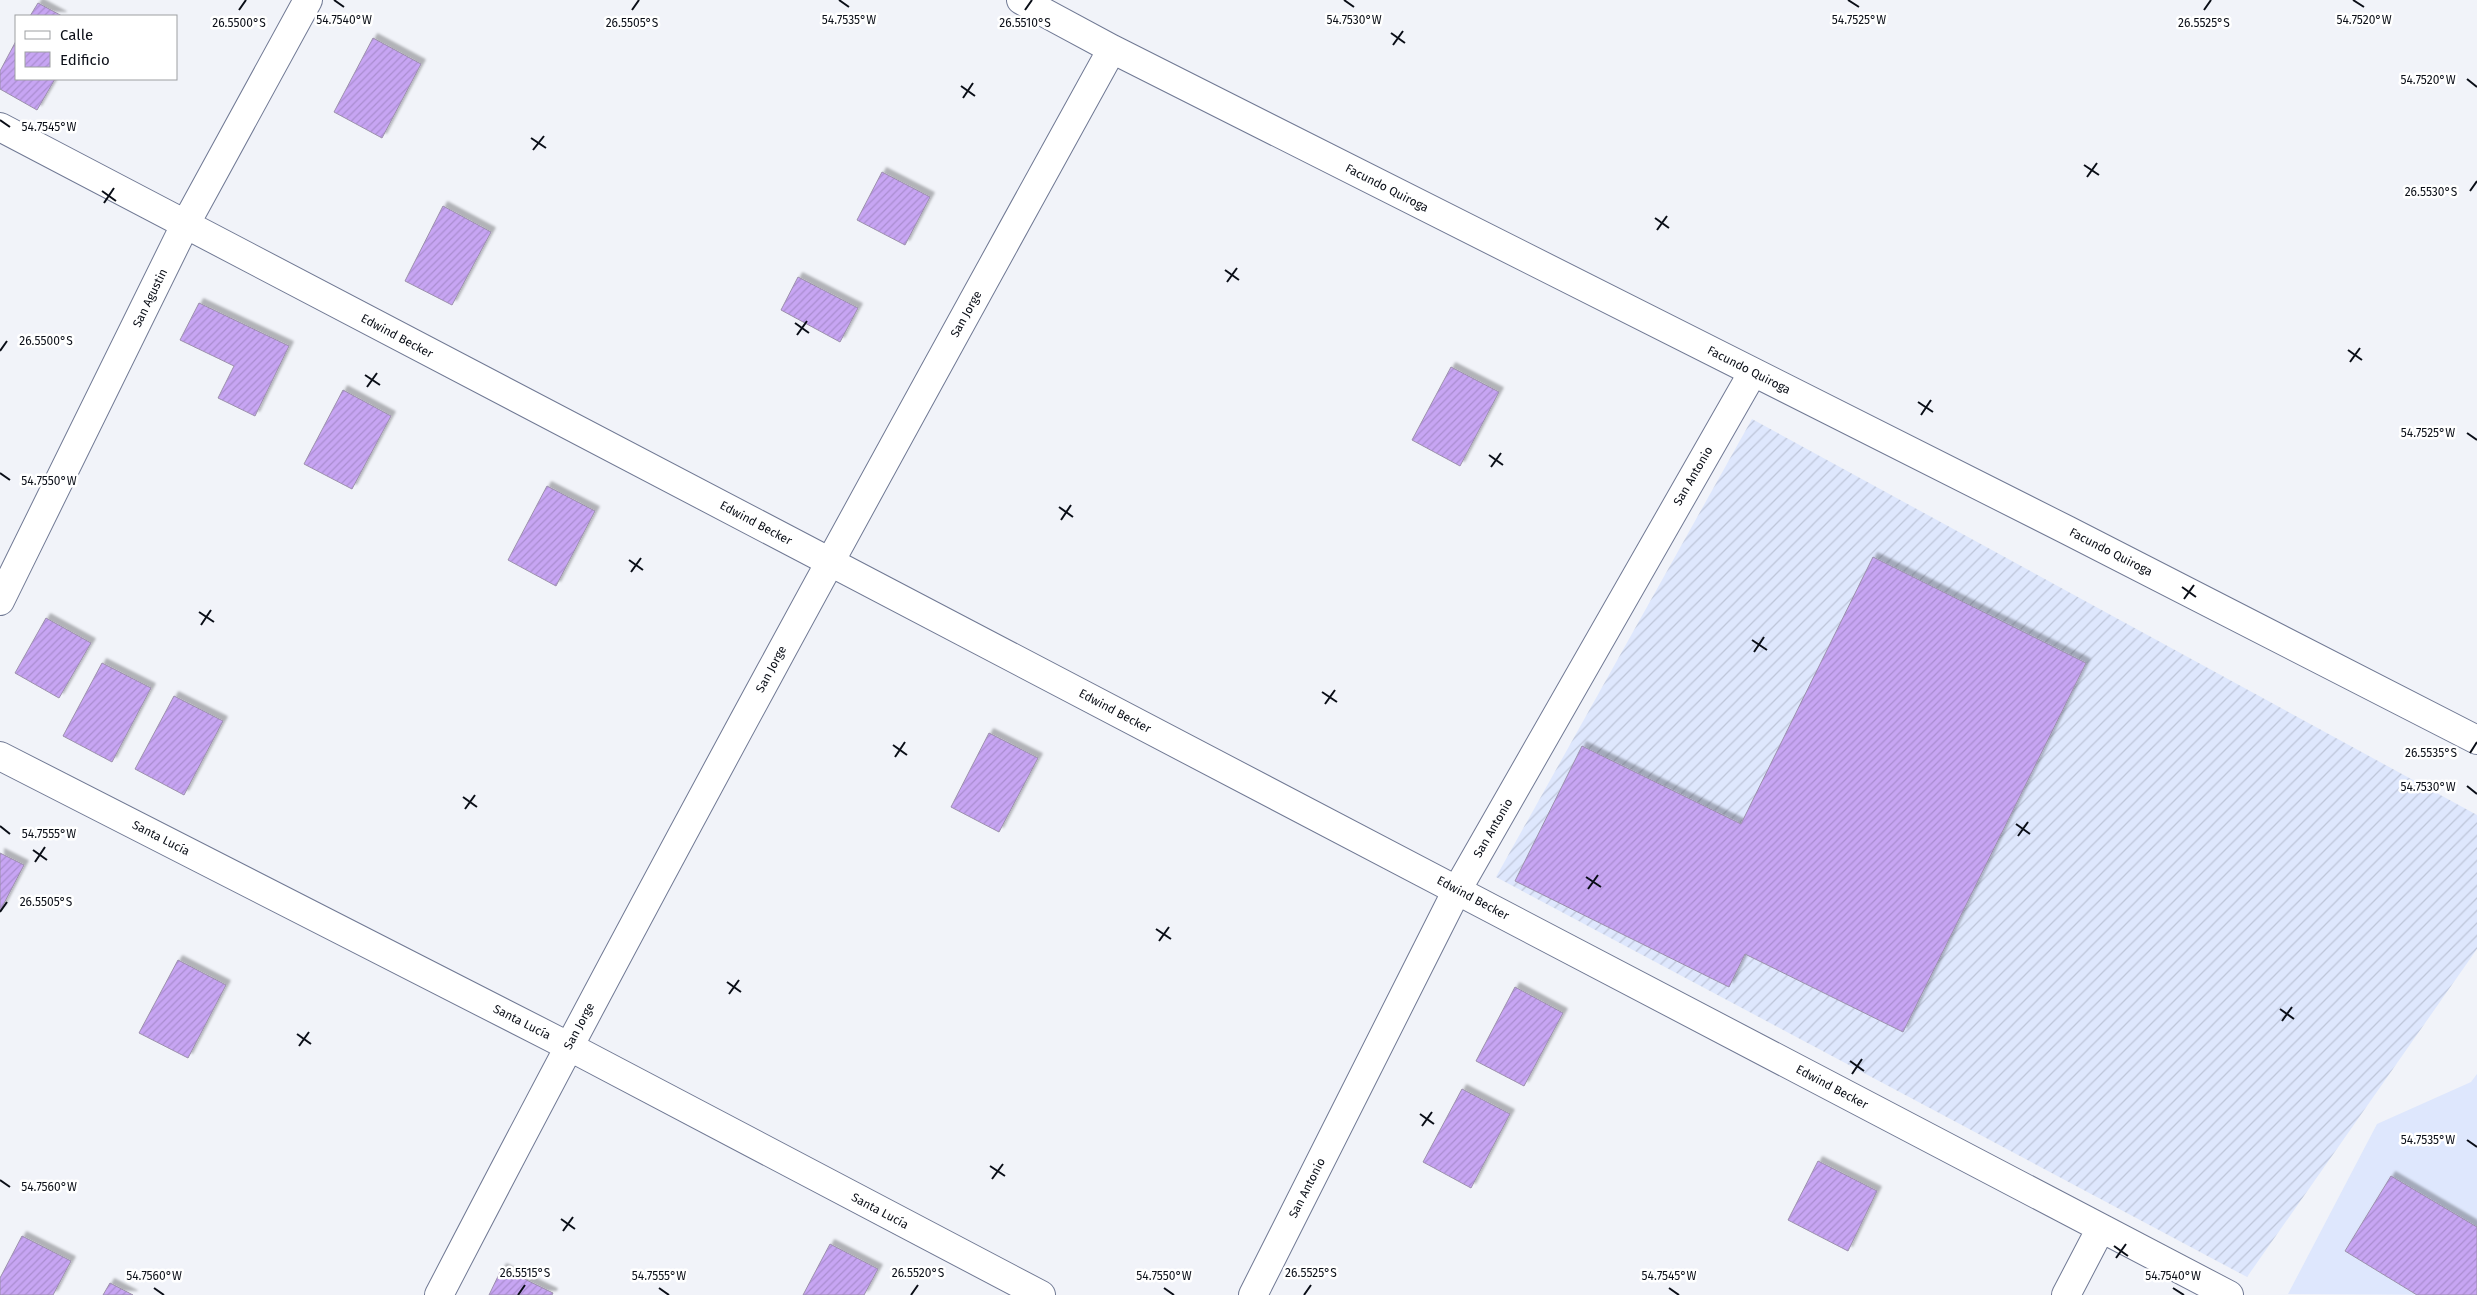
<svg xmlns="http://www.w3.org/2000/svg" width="2477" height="1295" viewBox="0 0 2477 1295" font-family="'Fira Sans',sans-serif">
<defs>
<pattern id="industrial-furrows" width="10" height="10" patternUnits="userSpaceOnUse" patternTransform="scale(1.25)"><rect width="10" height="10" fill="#dee7fd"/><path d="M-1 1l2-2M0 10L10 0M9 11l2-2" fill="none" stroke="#bdc5d8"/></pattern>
<pattern id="building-hatch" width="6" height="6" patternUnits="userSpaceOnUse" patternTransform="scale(1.25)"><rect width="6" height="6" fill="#c7a5f3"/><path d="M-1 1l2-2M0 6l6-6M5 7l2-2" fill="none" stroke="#aa8dd0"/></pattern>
<filter id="shadow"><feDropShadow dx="4.5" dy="-4.5" stdDeviation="1" flood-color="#0004"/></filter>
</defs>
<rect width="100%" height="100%" fill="#f1f3f9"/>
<path fill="#dee7fd" d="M2477 1074V1295L2288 1294 2377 1124 2471 1082Z"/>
<path fill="url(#industrial-furrows)" d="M1752 419 2477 815V949L2247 1277 1496 877Z"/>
<path fill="url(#building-hatch)" stroke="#9c90ac" filter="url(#shadow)" d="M38 3 62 16H30Z
M373 38 421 64 382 138 334 112Z
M16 41V79H55L37 110 0 89V71Z
M882 172 930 197 905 245 857 220Z
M443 206 491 232 452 305 405 281Z
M798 277 858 308 840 342 781 310Z
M199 303 289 346 255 416 218 398 234 366 180 340Z
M1451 367 1499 392 1460 466 1412 440Z
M343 390 391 416 352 489 304 464Z
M547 486 595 511 556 586 508 560Z
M1873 557 2086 663 1903 1032 1745 954 1729 987 1515 881 1582 746 1741 824Z
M46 618 91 643 59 698 15 673Z
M102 663 151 688 112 762 63 736Z
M174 696 223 721 184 795 135 769Z
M989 733 1038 758 999 832 951 807Z
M0 853 24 865 0 911Z
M178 960 226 985 188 1058 139 1033Z
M1515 987 1563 1013 1524 1086 1476 1061Z
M1462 1089 1510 1114 1471 1188 1423 1162Z
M1818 1161 1877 1191 1848 1251 1788 1220Z
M2391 1176 2477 1227V1295H2417L2345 1251Z
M22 1236 71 1261 53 1295H0V1278Z
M830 1244 878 1269 864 1295H803Z
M502 1268 553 1293 552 1295H489Z
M110 1283 133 1295H103Z"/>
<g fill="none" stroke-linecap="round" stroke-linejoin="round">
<defs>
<path id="minor" d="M1021 0 1112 49 2067 530 2477 740
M0 127 2229 1295
M0 601 185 225 308 0
M0 756 568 1046 1041 1295
M439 1295C656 876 884 462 1112 49
M1253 1295 1457 890 1753 372
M2066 1295 2101 1228"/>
</defs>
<use href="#minor" stroke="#707994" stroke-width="30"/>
<use href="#minor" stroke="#fff" stroke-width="28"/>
</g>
<path fill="none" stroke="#0a0e17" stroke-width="2" d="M334 0 344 7M839 0 849 7M1344 0 1354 7M1848 0 1859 7M2353 0 2364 7M239 10 246 0M632 10 639 0M1025 10 1032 0M2204 10 2211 0M1391 33 1405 43M1393 45 1403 31M2467 79 2477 87M961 86 975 96M963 98 973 83M0 120 10 127M531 138 546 148M533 150 544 136M2084 165 2099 175M2087 177 2097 163M102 191 116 201M2470 191 2477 181M104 203 114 188M1655 218 1669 228M1657 230 1667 216M1225 270 1239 280M1227 282 1237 268M795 323 809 333M797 335 807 321M2348 350 2362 360M0 351 7 341M2350 362 2360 348M365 375 380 385M367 387 377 373M1918 402 1933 412M1921 415 1931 400M2467 433 2477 440M1489 455 1503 465M1491 467 1501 453M0 473 10 480M1059 507 1073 517M1061 520 1071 505M629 560 643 570M631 572 641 558M2182 587 2196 597M2184 599 2194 585M199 612 214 622M201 625 211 610M1752 640 1767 650M1754 652 1764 637M1322 692 1337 702M1325 704 1335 690M893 745 907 755M2470 753 2477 742M895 757 905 742M2467 786 2477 794M463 797 477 807M465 809 475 795M2016 824 2030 834M0 826 10 834M2018 836 2028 822M33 850 47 860M35 862 45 847M1586 877 1601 887M1588 889 1598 875M0 912 7 902M1156 929 1171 939M1159 941 1169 927M727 982 741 992M729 994 739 980M2280 1009 2294 1019M2282 1021 2292 1007M297 1034 311 1044M299 1046 309 1032M1850 1061 1864 1071M1852 1074 1862 1059M1420 1114 1434 1124M1422 1126 1432 1112M2467 1140 2477 1147M990 1166 1005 1176M992 1179 1003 1164M0 1180 10 1187M561 1219 575 1229M563 1231 573 1217M2114 1246 2128 1256M2116 1258 2126 1244M154 1288 164 1295M659 1288 669 1295M1164 1288 1174 1295M1669 1288 1679 1295M2173 1288 2184 1295M518 1295 525 1285M911 1295 918 1285M1304 1295 1311 1285"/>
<g text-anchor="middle" stroke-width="5" stroke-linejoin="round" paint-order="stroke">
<g font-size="12" fill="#0a0e17" stroke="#fff">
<text transform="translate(1387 188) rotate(27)" y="4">Facundo Quiroga</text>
<text transform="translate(150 298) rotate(-64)" y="4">San Agustin</text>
<text transform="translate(966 314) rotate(-61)" y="4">San Jorge</text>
<text transform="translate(397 336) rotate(28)" y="4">Edwind Becker</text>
<text transform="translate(1749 370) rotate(27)" y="4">Facundo Quiroga</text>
<text transform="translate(1693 476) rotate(-60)" y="4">San Antonio</text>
<text transform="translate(756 523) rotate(28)" y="4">Edwind Becker</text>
<text transform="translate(2111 552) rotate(27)" y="4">Facundo Quiroga</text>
<text transform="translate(771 669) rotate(-62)" y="4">San Jorge</text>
<text transform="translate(1115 711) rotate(28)" y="4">Edwind Becker</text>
<text transform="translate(1493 828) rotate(-60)" y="4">San Antonio</text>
<text transform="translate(161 838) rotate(27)" y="4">Santa Lucía</text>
<text transform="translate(1473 898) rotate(28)" y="4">Edwind Becker</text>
<text transform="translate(522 1022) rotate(27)" y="4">Santa Lucía</text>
<text transform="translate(579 1026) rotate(-62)" y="4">San Jorge</text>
<text transform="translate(1832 1087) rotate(28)" y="4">Edwind Becker</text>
<text transform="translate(1307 1188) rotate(-63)" y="4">San Antonio</text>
<text transform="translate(880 1211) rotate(28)" y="4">Santa Lucía</text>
</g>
</g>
<g font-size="12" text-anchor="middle" fill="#0a0e17" stroke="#fff" stroke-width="5" stroke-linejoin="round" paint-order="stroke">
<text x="849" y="24">54.7535°W</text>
<text x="1354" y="24">54.7530°W</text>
<text x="1859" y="24">54.7525°W</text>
<text x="344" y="24">54.7540°W</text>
<text x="2364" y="24">54.7520°W</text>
<text x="239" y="27">26.5500°S</text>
<text x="632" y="27">26.5505°S</text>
<text x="1025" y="27">26.5510°S</text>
<text x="2204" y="27">26.5525°S</text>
<text x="2428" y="84">54.7520°W</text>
<text x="49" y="131">54.7545°W</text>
<text x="2431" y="196">26.5530°S</text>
<text x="46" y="345">26.5500°S</text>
<text x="2428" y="437">54.7525°W</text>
<text x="49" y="485">54.7550°W</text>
<text x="2431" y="757">26.5535°S</text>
<text x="2428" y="791">54.7530°W</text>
<text x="49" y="838">54.7555°W</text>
<text x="46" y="906">26.5505°S</text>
<text x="2428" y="1144">54.7535°W</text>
<text x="49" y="1191">54.7560°W</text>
<text x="525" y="1277">26.5515°S</text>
<text x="918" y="1277">26.5520°S</text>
<text x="1311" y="1277">26.5525°S</text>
<text x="154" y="1280">54.7560°W</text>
<text x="659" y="1280">54.7555°W</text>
<text x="1164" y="1280">54.7550°W</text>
<text x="1669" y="1280">54.7545°W</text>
<text x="2173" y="1280">54.7540°W</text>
</g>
<rect x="15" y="15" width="162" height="65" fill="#ffffff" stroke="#9d9fa2"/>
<rect x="25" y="31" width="25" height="8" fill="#ffffff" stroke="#9d9fa2"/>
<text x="60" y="40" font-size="15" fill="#0a0e17">Calle</text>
<rect x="25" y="52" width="25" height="15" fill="url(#building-hatch)" stroke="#9d9fa2"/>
<text x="60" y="65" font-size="15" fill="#0a0e17">Edificio</text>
</svg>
